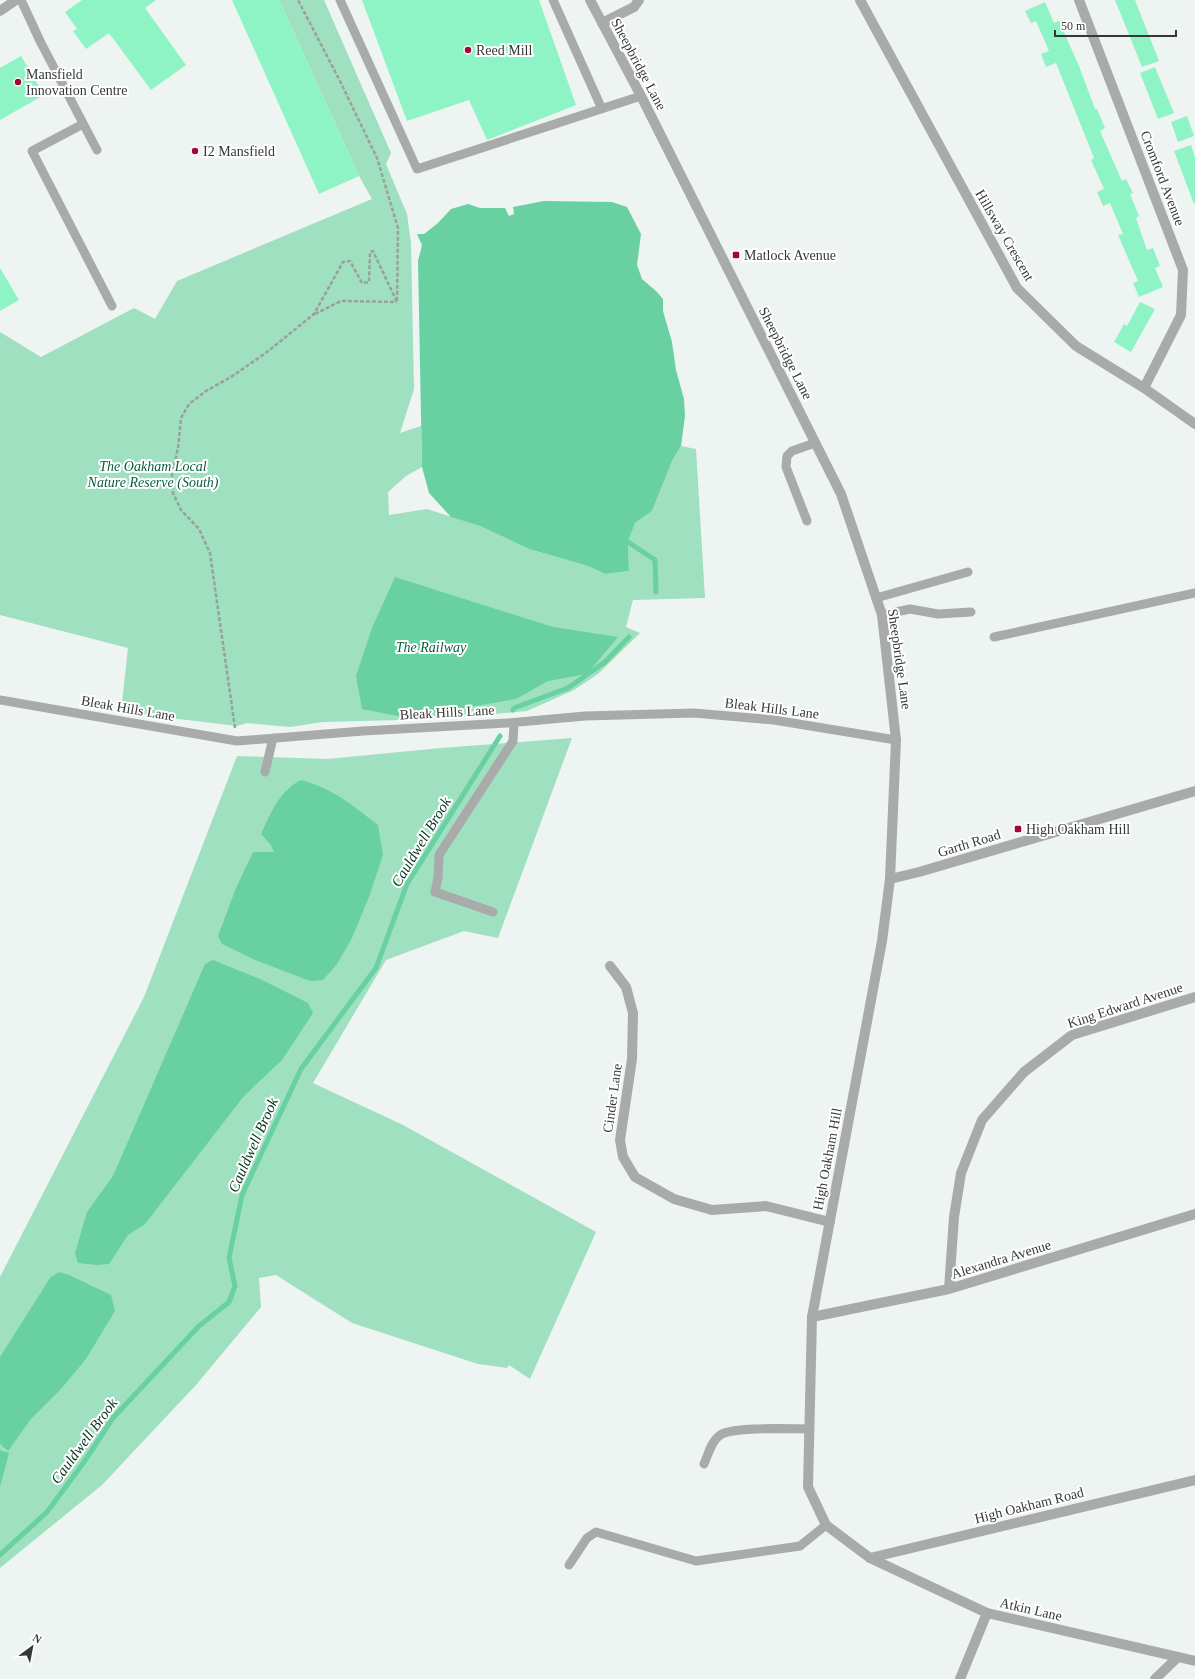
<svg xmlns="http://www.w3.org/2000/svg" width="1195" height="1679" viewBox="0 0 1195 1679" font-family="'Times New Roman',serif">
<rect width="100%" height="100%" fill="#eef4f1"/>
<path fill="#9fe0c0" d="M279 0H324L391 153 386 164 407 214 411 243 414 389 400 433 421 426 422 467 406 476 388 492 389 515 427 509 480 526 529 549 588 566 605 574 629 571 628 542 635 523 652 511 673 459 681 446 696 449 705 598 633 600 626 627 640 633 598 674 574 690 527 711 438 719 323 722 290 727 247 723 237 726 121 712 128 648 0 615V332L41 357 134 308 155 319 177 281 372 199 359 176Z
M572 738 498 938 464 931 386 960 313 1083 403 1125 596 1232 530 1379 509 1365 507 1368 478 1364 352 1323 276 1275 259 1278 261 1307 196 1385 102 1485 0 1568V1277L144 997 237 756 327 759 441 748Z"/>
<path fill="#69d0a2" d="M544 201 612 202 627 207 641 234 637 265 642 279 656 291 663 299V311L672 342 676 370 684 399 685 416 681 446 673 459 652 511 635 523 628 542 629 571 605 574 588 566 529 549 480 526 451 517 429 493 422 467 418 261 422 245 417 234H424L438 223 451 209 468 204 480 208H505L509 216 514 214 513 207Z
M395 577 553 627 618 637 587 674 548 681 516 699 408 718 362 709 356 676 372 628Z
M301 780C334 789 351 804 378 825L383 855 369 897 352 938 337 964 323 980 310 981 253 959 222 944 218 936 236 888 253 852H274L271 845 261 834C271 813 279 791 301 780Z
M213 960 260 979 308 1003 313 1013 282 1060 244 1096 145 1224 128 1235 109 1264 97 1265 78 1263 75 1253 87 1212 113 1176 205 964Z
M59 1272 69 1275 111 1295 115 1311 86 1359 61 1389 31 1419 8 1451 0 1444V1357L50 1278Z
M0 1450 9 1453 0 1487Z"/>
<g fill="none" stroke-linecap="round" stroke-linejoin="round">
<path stroke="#69d0a2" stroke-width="5" d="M628 542 655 560 656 592
M513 710 514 708 568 688 605 662 629 637
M0 1555 47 1512 84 1462 113 1418 199 1326 229 1302 235 1286 229 1258 242 1195 301 1069 376 968 407 884 500 736"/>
</g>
<path fill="#8ef4c5" d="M82 0H156L145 8 186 65 151 90 109 33 86 49 73 31 77 29 65 12Z
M232 0H279L359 176 319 194Z
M362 0H539L576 105 487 140 469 100 407 121Z
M1115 0H1135L1159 61 1142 67Z
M1045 2 1054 23 1059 21 1079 66 1095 109H1097L1105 128 1100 131 1122 181 1126 179 1133 193 1130 194 1139 216 1136 218 1147 250 1153 248 1160 266 1155 268 1163 287 1139 297 1133 283 1138 281 1118 235 1123 234 1110 203 1103 206 1097 192 1104 189 1091 160 1094 158 1056 63 1046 67 1041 54 1049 51 1036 21 1031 23 1025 11Z
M21 56 44 95 0 120V68Z
M1155 67 1174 113 1158 119 1140 73Z
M1187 116 1194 136 1178 142 1171 122Z
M1191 145 1195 157V204H1194L1174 151Z
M0 268 19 300 0 311Z
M1140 302 1155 309 1131 352 1114 342 1124 324 1127 326Z"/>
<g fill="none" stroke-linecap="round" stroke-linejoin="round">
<path stroke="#9b9f9d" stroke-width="2.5" stroke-dasharray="4 2" stroke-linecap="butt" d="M315 314 341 301 397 302
M235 728 210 553 199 529 181 510 173 493 172 475 178 448 181 418 189 404 206 391 231 377 267 352 314 314 343 262 350 261 362 283 369 282 370 252 373 251 397 302 398 228 377 158 340 81 298 0"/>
<path stroke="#a8abaa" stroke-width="9" d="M21 0 40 41 97 150
M340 0 417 169 641 96
M553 0 602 109
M83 124 32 151 112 306
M807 521 786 467 787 456 792 451 815 443
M876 598 968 572
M882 615 910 609 938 614 971 612
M994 637 1195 593
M0 700 237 741 363 731 507 723 585 716 694 713 774 720 896 740
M265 772 273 738
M493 912 435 892 438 878 439 855 513 741 514 723
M704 1464C708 1455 711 1442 719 1436 730 1426 791 1429 809 1429
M569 1565 587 1538 596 1532 696 1561 800 1546 826 1525"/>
<path stroke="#a8abaa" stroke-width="10" d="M860 0 1017 288 1076 346 1144 388 1195 424
M1079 0 1183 270 1181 315 1144 388
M602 23 634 7 639 0
M890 879 919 872 1195 791
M610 966 626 987 633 1013 632 1059 620 1140 623 1157 635 1177 674 1199 712 1210 766 1206 830 1222
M949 1289 954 1217 961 1173 982 1120 1024 1072 1072 1035 1195 997
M812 1317 949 1289 1195 1214
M870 1558 1195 1480
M960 1679 987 1613
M1155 1679 1178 1657"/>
<path stroke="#a8abaa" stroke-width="10" d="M590 0 641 96 841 494 882 615 896 740 890 879 882 941 812 1317 808 1487 826 1525 870 1558 987 1613 1195 1661
M0 11 16 0"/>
</g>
<g fill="#a3063b" stroke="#fff" stroke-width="1.5">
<circle cx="468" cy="50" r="4"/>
<circle cx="18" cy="82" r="4"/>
<circle cx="195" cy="151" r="4"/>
<rect x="732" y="251" width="8" height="8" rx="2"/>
<rect x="1014" y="825" width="8" height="8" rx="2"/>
</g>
<g text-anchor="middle" stroke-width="4" stroke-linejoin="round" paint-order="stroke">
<g font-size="14" fill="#363837" stroke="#fff" text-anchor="start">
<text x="476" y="55">Reed Mill</text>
<text x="26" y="79">Mansfield<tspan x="26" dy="16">Innovation Centre</tspan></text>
<text x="203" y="156">I2 Mansfield</text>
<text x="744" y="260">Matlock Avenue</text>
<text x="1026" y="834">High Oakham Hill</text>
</g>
<g font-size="14" fill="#363837" stroke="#fff">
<text transform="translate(639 64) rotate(62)" y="5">Sheepbridge Lane</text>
<text transform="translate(1163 178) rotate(69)" y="5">Cromford Avenue</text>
<text transform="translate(1005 235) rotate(60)" y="5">Hillsway Crescent</text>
<text transform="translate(786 353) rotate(63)" y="5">Sheepbridge Lane</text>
<text transform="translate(900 659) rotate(82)" y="5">Sheepbridge Lane</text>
<text transform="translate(128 708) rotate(10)" y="5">Bleak Hills Lane</text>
<text transform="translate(772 708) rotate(7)" y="5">Bleak Hills Lane</text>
<text transform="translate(447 712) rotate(-3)" y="5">Bleak Hills Lane</text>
<text transform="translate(969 843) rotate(-17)" y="5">Garth Road</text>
<text transform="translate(1125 1005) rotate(-18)" y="5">King Edward Avenue</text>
<text transform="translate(612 1098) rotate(-82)" y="5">Cinder Lane</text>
<text transform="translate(827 1159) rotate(-79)" y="5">High Oakham Hill</text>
<text transform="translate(1001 1259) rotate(-17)" y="5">Alexandra Avenue</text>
<text transform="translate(1029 1505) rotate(-14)" y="5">High Oakham Road</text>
<text transform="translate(1031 1609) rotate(13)" y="5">Atkin Lane</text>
</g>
<g font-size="14" font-style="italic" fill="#0a5d40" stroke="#fff">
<text x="153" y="471">The Oakham Local<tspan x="153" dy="16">Nature Reserve (South)</tspan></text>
<text x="431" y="652">The Railway</text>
</g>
<g font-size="15" font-style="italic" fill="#043321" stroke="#fff">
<text transform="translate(421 842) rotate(-59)" y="5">Cauldwell Brook</text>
<text transform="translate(253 1145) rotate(-66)" y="5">Cauldwell Brook</text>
<text transform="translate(84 1441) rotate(-54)" y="5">Cauldwell Brook</text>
</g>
</g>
<g transform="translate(32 1647) rotate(32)" stroke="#ffffff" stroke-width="3" paint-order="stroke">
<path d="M0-3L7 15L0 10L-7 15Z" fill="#363837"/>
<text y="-6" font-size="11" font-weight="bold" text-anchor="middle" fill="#363837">N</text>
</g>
<path d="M1055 30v6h121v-6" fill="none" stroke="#363837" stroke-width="2"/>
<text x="1061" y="30" font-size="12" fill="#363837" stroke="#ffffff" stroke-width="3" paint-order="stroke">50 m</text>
</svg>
